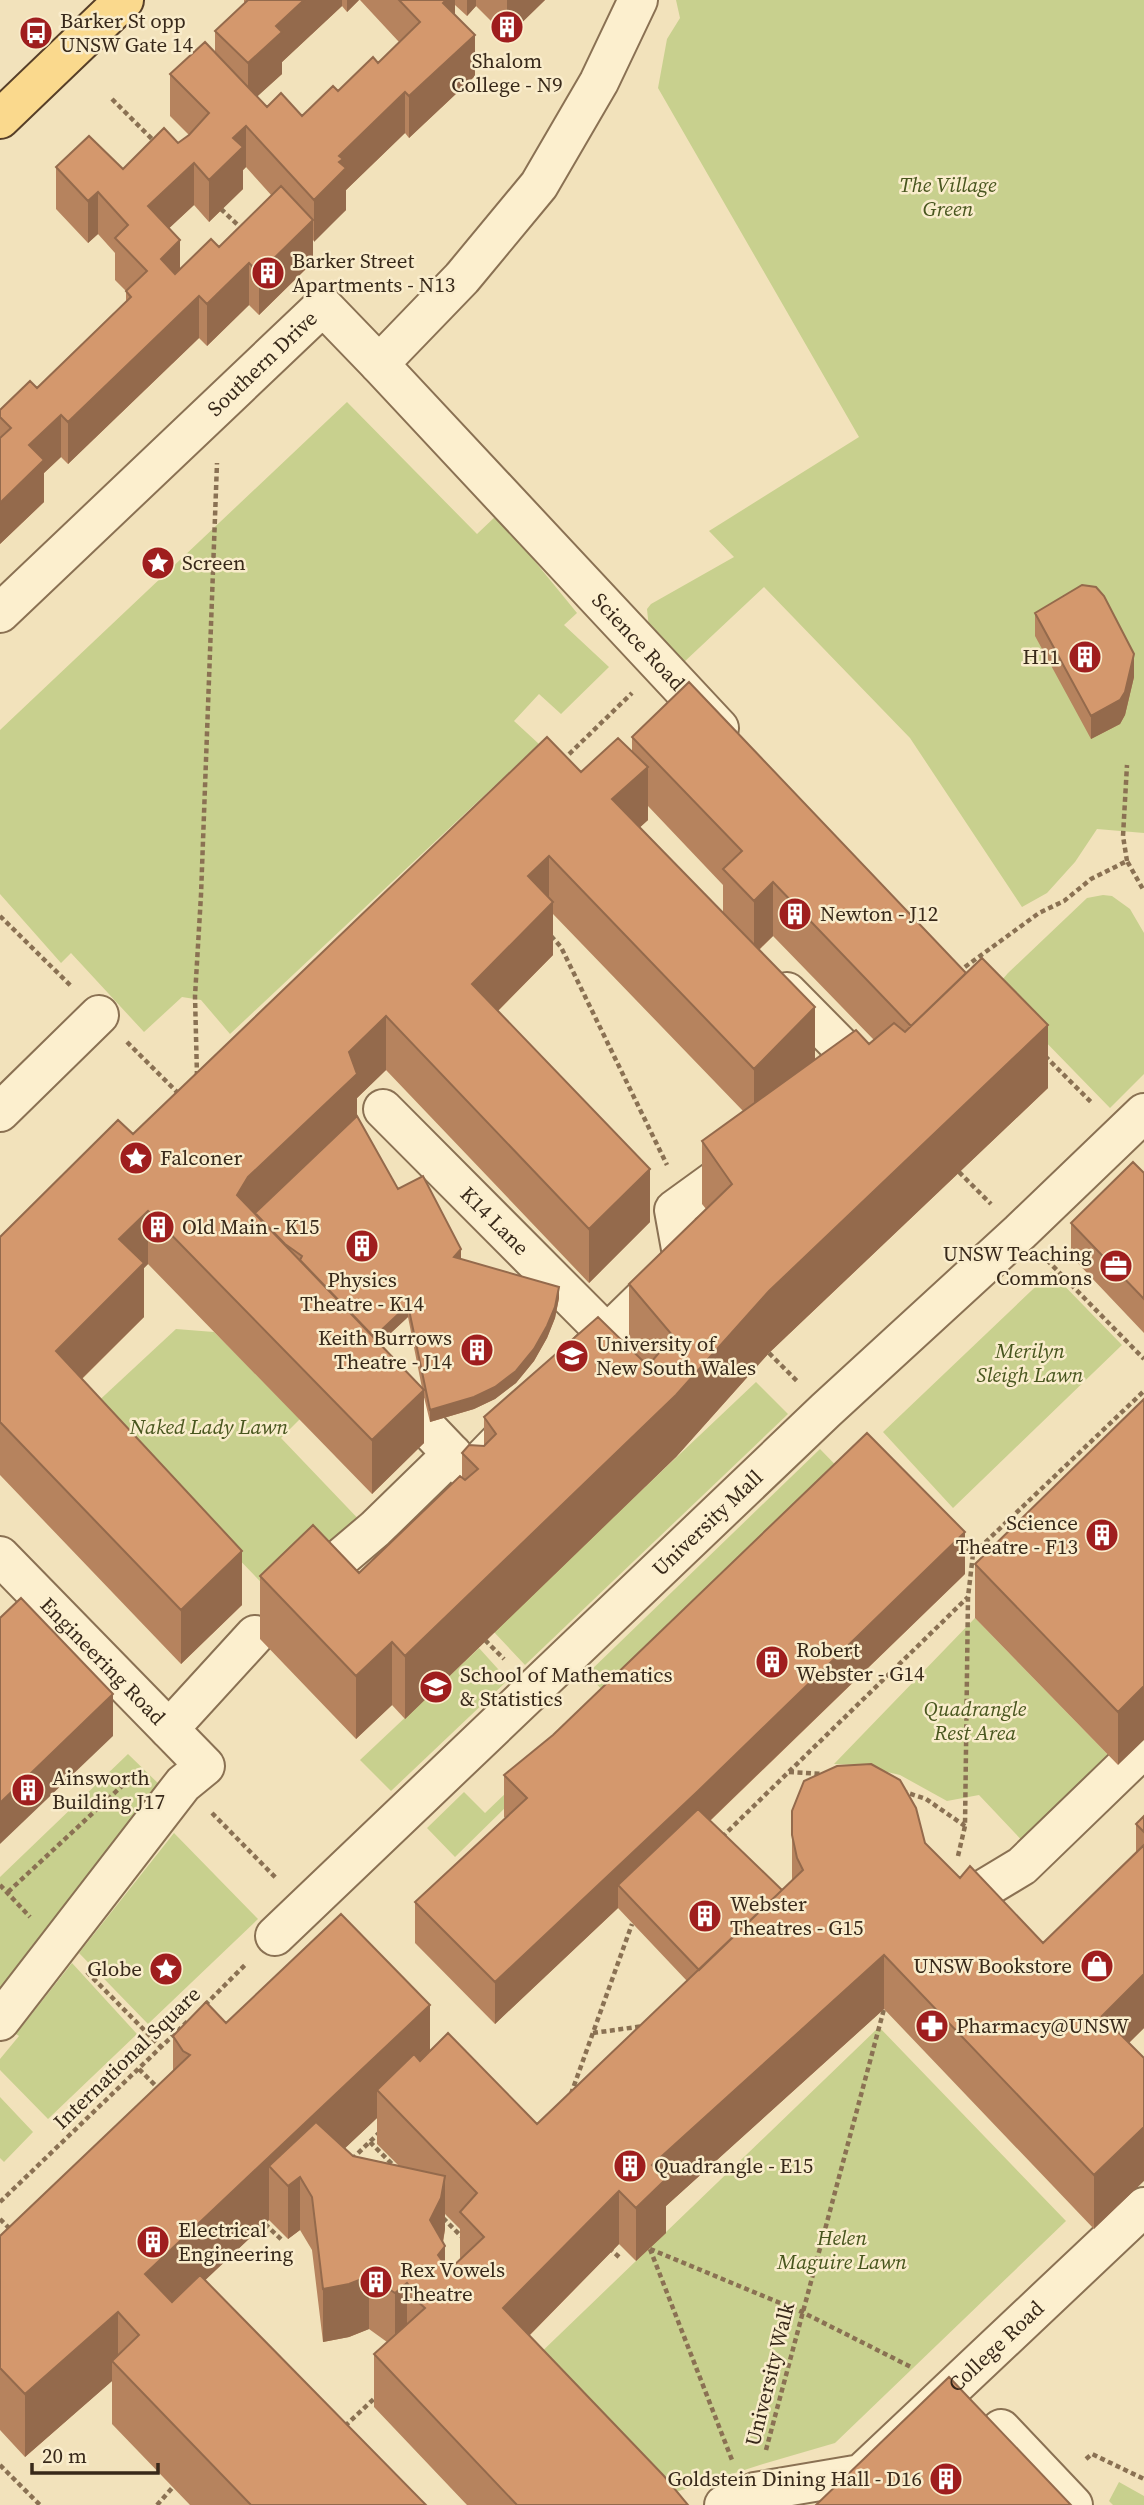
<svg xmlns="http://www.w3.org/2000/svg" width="1144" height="2505" viewBox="0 0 1144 2505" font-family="'Source Serif 4',serif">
<rect width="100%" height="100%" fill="#f2e2bb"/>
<path fill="#c8d08e" d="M676 0H1144V833L1097 829 1075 862 1047 893 1022 907 910 738 764 587 683 663 649 628 647 609 651 604 734 557 709 531 859 437 658 88 667 39 680 18Z
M347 402 477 534 497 515 577 613 564 625 609 667 561 714 539 694 514 721 539 744 230 1034 201 1000 182 997 144 1032 71 953 61 963 0 894V730Z
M1103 895 1112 896 1130 909 1144 933V1074L1110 1108 1002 997V980L1008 973 1087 898Z
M1051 1272 1122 1345 953 1508 883 1432Z
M176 1329 214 1332 300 1419 281 1438 367 1528 283 1605 92 1407Z
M756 1382 788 1414 525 1665 493 1631Z
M820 1449 855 1485 607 1695 587 1674Z
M975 1618 1118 1765 1031 1850 979 1795 947 1801 900 1775 858 1765 834 1764Z
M479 1648 508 1680 391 1791 360 1760Z
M128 1754 164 1789 0 2000V1877Z
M508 1791 515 1798 455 1857 427 1828 464 1792 485 1813Z
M174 1833 258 1919 148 2024 79 1953Z
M72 1963 137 2034 48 2119 0 2070V2059L19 2036 16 2034Z
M879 2027 1066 2221 835 2443 763 2464 660 2497 531 2362Z
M0 2097 33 2132 4 2162 0 2158Z
M1119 2482 1144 2496V2505H1113L1109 2501Z"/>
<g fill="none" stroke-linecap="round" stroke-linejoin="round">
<defs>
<g id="minor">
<path id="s1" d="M379 364 719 728"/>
<path id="s2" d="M0 613 323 306 379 364 462 278 539 185 599 82 638 0"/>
<path d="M787 992 865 1071 854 1079"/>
<path id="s3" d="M383 1109 606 1333"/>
<path d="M0 1112 99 1015"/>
<path d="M573 1367 683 1260 674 1210 743 1160"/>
<path d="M388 1387 452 1454"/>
<path id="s4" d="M0 1556 205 1766 183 1784 0 2021"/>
<path d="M323 1573 375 1529 452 1454 469 1473 499 1442"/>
<path d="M169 1729 255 1635"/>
<path d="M944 1913 1022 1866 1144 1748"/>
<path id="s5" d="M275 1936 826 1410 1020 1232 1144 1113"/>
<path d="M1001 2429 1073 2505"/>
<path id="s6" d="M724 2505 755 2492 861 2474 1144 2207"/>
</g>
<path id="major" d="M0 119 124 0"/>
</defs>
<use href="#minor" stroke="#8a7153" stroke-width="42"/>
<use href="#major" stroke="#573f28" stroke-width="42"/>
<path stroke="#8a7153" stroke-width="4.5" stroke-dasharray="5 3.5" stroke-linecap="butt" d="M112 99 156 143
M221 209 243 230
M563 760 632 693
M1127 861 1123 836 1127 765
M0 916 72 987
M551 936 561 947 667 1165
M958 972 1039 913 1064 901 1091 879 1127 861 1144 891
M127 1042 181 1096
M1045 1056 1093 1104
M197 1076 195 996 201 895 217 463
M959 1172 991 1204
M1047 1260 1144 1359
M769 1353 797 1381
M973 1554 1144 1391
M485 1640 504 1659
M789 1772 822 1774
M902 1791 926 1799 965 1826
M212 1813 277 1879
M722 1837 968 1597
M958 1856 965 1826 968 1597 973 1554 963 1544
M0 1885 30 1917
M8 1892 138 1771
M87 1972 161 2047
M205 2005 246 1964
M593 2033 644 2026
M139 2069 161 2091
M571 2094 632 1924
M370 2142 394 2166
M352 2159 381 2131
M0 2202 188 2021
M443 2218 462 2237
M0 2219 13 2232
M265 2224 283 2241
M609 2248 619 2257
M650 2249 802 2312 913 2368
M650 2249 732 2460
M345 2426 379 2394
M766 2450 884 2009H888
M1086 2459 1092 2454 1144 2479
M0 2465 40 2505
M157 2505 173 2487"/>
<use href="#minor" stroke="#fcefce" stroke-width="38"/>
<use href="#major" stroke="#fad98d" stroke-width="38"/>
</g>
<path fill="#b6835e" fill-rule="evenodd" d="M244 0H359L347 12 342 6 282 62V74L257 96 267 107 302 116 378 63 399 42 360 0H545L507 37 476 6 467 16 455 5V15L475 76 409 138 405 133 346 190V210L313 241V262L259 315 249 305 207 346 199 338 68 464 61 457 44 473V502L0 544V410L37 388 126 303V291L115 280V253L98 234 88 243 56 209V167L123 169 178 143 189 135 170 116V74L215 53V31L244 4ZM246 167 272 196 219 247 180 269 169 228 194 205 209 222 243 189V170Z
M1035 613 1134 677 1125 715 1120 724 1091 739 1035 636Z
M632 737 1048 1088 769 1353 676 1457 405 1719 392 1705 356 1739 260 1639V1576L359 1573 462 1477V1453L484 1446V1417L636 1355 629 1346V1284L706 1209 702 1204V1141L743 1111 553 914V955L498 1011 650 1222 589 1283 386 1070 357 1098V1116L398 1189 461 1259 559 1298 555 1318 547 1338 534 1361 516 1383 495 1399 474 1409 430 1422 424 1397V1443L372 1494 148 1264 144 1268V1317L82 1379 242 1605 181 1664 0 1475V1237L133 1134 581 772 632 752ZM648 806 723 885V913L640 827 648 820ZM773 936 874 1040 869 1044 815 1060 759 950ZM408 1317 422 1388 380 1343Z
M1144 1173V1333L1071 1256V1223Z
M1144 1399 1118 1765 975 1618V1564Z
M965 1574 710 1821 782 1890 792 1881V1811L925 1843 960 1878 1043 1943 1136 1853V1824L1144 1816V2028L1129 2043 1094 2229 884 2009 666 2206V2233L636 2261 619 2244 529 2336 688 2505H467L374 2407V2354L387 2342 369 2329 349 2337 323 2342 312 2250 300 2230 288 2239 269 2220 205 2280 426 2505H190L112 2424V2381L25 2457 0 2430V2236L173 2072V2036L226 2023 430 2051 537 2124 687 1981 618 1908 495 2024 415 1943V1902L505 1818 504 1817V1775ZM377 2118V2144L398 2165 353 2156 345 2148ZM445 2214 460 2229V2260L449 2270 445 2265 443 2243 445 2229Z"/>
<path fill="#946a4c" d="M304 0H342V6L282 62V74L248 105V63L276 26Z
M347 0H359L347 12Z
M446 0H455V32L443 3Z
M467 0H476V6L467 16Z
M507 0H545L507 37Z
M475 35V76L409 138V96Z
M405 92V133L346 190V210L314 242V200L339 156Z
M246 126V167L243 170V189L209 222V180L233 138Z
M194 163V205L148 248V206Z
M98 192V234L88 243V201Z
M313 220V262L259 315V273Z
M180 240V281L161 259Z
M249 263V305L207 346V304Z
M199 296V338L68 464V422Z
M61 415V457L44 473V502L0 544V503L29 445Z
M1134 654V677L1125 715 1120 724 1091 739V716Z
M648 767V820L612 853V799Z
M549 856V906L553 902V955L472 1037V984L528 876Z
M773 882V936L754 954V901Z
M815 1007V1060L754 1122V1069Z
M386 1016V1070L357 1098V1127L248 1219 237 1195 248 1177 349 1052Z
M1048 1025V1088L769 1353 676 1457 405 1719V1656L769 1291Z
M650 1169V1222L589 1283V1229Z
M148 1211V1264L144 1268V1317L56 1404V1351L119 1239Z
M461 1249V1261L454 1257Z
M559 1287V1298L555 1318 547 1338 534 1361 516 1383 495 1399 474 1409 430 1422V1410Z
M408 1305V1317L364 1358V1346Z
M424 1390V1443L372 1494V1440Z
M965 1532V1574L698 1832 618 1885V1908L495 2024V1982Z
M242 1551V1605L181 1664V1610Z
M392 1642V1705L356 1739V1676Z
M1144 1686V1740L1118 1765V1712Z
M113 1694V1736L0 1844V1803Z
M884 1955V2009L666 2206V2233L636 2261V2208L652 2165Z
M1144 1974V2028L1102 2069V2016Z
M430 2005V2068L377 2090V2118L305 2186 300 2177V2230L288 2239V2186L269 2166V2220L145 2337V2274Z
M1144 2127V2181L1094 2229V2175Z
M445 2176V2229L441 2252 445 2246V2300L430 2220Z
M619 2191V2244L503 2362V2308Z
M369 2276V2329L349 2337 323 2342V2289Z
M407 2283V2337L395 2347V2293Z
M118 2312V2368L112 2361V2381L25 2457V2394Z"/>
<path fill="#d4986d" stroke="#946a4c" stroke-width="2" d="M248 0H304L276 26 282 32 248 63 215 31Z
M399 0H446L443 3 475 35 409 96 405 92 339 156 343 159 339 162 346 168 314 200 246 126 233 138 243 147 209 180 194 163 148 206 180 240 161 259 175 274 211 239 219 247 281 186 313 220 259 273 249 263 207 304 199 296 68 422 61 415 29 445 44 460 0 503V438L11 428 0 417V410L30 381 37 388 131 297 126 291 147 271 115 238 128 225 98 192 88 201 56 167 89 136 123 169 164 128 178 143 189 135 209 113 170 74 205 42 267 107 281 93 302 116 333 86 338 91 373 57 378 63 420 22Z
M1082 585 1096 587 1104 596 1134 654 1125 692 1120 700 1091 716 1035 613Z
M689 682 966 973 911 1026 773 882 754 901 723 869 742 851 632 737Z
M547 737 581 772 618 738 648 767 612 799 815 1007 754 1069 549 856 528 876 553 902 472 984 650 1169 589 1229 386 1016 349 1052 357 1074 248 1177 237 1195 424 1390 372 1440 148 1211 119 1239 144 1263 56 1351 242 1551 181 1610 0 1422V1237L118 1120 133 1134Z
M982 958 1048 1025 769 1291 676 1395 405 1656 392 1642 356 1676 260 1576 313 1525 359 1573 460 1476 465 1480 478 1469 462 1453 469 1445 484 1446 496 1434 484 1417 598 1317 648 1366 673 1336 629 1284 732 1184 702 1141 856 1030 869 1044 894 1023 905 1032Z
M357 1116 398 1189 423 1176 461 1249 454 1257 559 1287 555 1307 547 1326 534 1349 516 1371 495 1387 474 1397 430 1410 408 1305 374 1337 300 1260 302 1256 285 1244 255 1213Z
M1133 1162 1144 1173V1299L1071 1223Z
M1144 1399V1686L1118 1712 975 1564Z
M867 1433 965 1532 698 1791 495 1982 415 1902 527 1798 504 1775 553 1735Z
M21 1598 113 1694 0 1803V1618Z
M871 1764 900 1780 916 1808 925 1843 960 1878 970 1866 1043 1943 1144 1845V1974L1102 2016 1144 2058V2127L1094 2175 884 1955 652 2165 666 2179 636 2208 619 2191 503 2308 664 2476 688 2505H517L374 2354 425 2308 416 2300 419 2298 407 2283 395 2293 369 2276 349 2284 323 2289 312 2197 300 2177 288 2186 269 2166 316 2122 353 2156 445 2176 441 2198 430 2220 445 2246 438 2255 449 2270 484 2237 460 2212 477 2193 377 2090 414 2054 420 2061 448 2033 537 2124 803 1870 797 1858 792 1835V1811L804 1781 837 1766Z
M698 1809 782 1890 699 1970 618 1885Z
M1144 1816V1832L1136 1824Z
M341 1914 430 2005 145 2274 172 2302 200 2275 426 2505H251L112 2361 139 2335 118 2312 25 2394 0 2368V2236L190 2055 183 2051 173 2036 206 2002 226 2023Z
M949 2377 1071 2505H816Z"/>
<defs>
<symbol id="building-disc" viewBox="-11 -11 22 22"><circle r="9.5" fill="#9f1e1e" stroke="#f9eccb"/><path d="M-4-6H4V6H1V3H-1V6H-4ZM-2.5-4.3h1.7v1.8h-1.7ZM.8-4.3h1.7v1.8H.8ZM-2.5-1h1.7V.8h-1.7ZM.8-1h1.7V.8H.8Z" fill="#fff"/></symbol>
<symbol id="bus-disc" viewBox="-11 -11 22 22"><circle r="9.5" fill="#9f1e1e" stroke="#f9eccb"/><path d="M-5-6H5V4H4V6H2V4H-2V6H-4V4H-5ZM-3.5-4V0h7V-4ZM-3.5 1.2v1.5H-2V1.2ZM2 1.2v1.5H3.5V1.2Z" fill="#fff"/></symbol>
<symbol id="sight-disc" viewBox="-11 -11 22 22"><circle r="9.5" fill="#9f1e1e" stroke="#f9eccb"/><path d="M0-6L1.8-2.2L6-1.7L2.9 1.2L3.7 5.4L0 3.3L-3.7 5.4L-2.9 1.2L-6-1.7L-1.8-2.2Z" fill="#fff"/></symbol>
<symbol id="office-disc" viewBox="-11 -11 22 22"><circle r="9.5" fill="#9f1e1e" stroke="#f9eccb"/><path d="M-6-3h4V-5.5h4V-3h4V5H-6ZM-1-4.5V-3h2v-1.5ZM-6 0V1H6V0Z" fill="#fff"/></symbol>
<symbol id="university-disc" viewBox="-11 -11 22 22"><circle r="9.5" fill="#9f1e1e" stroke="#f9eccb"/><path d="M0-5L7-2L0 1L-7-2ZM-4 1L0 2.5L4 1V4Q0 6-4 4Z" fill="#fff"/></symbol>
<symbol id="shop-disc" viewBox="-11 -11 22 22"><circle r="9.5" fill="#9f1e1e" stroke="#f9eccb"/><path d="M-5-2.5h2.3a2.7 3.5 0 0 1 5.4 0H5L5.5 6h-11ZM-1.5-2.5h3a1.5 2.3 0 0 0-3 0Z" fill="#fff"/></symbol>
<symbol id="pharmacy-disc" viewBox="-11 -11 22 22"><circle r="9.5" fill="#9f1e1e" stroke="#f9eccb"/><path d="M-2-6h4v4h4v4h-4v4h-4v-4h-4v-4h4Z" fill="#fff"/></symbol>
</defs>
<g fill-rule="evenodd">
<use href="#building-disc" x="488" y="8" width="38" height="38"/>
<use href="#bus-disc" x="17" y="14" width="38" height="38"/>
<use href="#building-disc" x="249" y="254" width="38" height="38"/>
<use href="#sight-disc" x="139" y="544" width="38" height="38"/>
<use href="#building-disc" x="1066" y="638" width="38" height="38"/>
<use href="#building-disc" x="776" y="895" width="38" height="38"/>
<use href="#sight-disc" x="117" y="1139" width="38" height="38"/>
<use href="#building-disc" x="139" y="1208" width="38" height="38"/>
<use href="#building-disc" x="343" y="1227" width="38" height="38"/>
<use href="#office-disc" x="1097" y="1247" width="38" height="38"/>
<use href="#building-disc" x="458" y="1331" width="38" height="38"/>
<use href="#university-disc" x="553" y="1337" width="38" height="38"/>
<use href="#building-disc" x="1083" y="1516" width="38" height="38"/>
<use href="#building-disc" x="753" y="1643" width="38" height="38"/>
<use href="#university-disc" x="417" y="1668" width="38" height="38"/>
<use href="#building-disc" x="9" y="1771" width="38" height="38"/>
<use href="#building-disc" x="686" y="1897" width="38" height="38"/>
<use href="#shop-disc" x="1078" y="1947" width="38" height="38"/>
<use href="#sight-disc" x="147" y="1950" width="38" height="38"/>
<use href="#pharmacy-disc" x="913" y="2007" width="38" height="38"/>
<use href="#building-disc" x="611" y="2147" width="38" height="38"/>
<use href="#building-disc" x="134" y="2223" width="38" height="38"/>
<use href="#building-disc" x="357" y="2263" width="38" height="38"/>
<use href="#building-disc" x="927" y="2460" width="38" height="38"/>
</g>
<g text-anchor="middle" stroke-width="5" stroke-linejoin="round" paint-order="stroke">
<g font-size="21" fill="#38291a" stroke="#f9eccb" text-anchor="start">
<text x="60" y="28">Barker St opp<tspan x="60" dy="24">UNSW Gate 14</tspan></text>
<text x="507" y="68" text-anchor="middle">Shalom<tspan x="507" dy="24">College - N9</tspan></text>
<text x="292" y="268">Barker Street<tspan x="292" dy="24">Apartments - N13</tspan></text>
<text x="182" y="570">Screen</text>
<text x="1060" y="664" text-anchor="end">H11</text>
<text x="820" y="921">Newton - J12</text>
<text x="160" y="1165">Falconer</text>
<text x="182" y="1234">Old Main - K15</text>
<text x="1092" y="1261" text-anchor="end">UNSW Teaching<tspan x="1092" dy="24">Commons</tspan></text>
<text x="362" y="1287" text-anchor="middle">Physics<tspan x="362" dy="24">Theatre - K14</tspan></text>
<text x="452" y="1345" text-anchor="end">Keith Burrows<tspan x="452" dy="24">Theatre - J14</tspan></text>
<text x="596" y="1351">University of<tspan x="596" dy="24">New South Wales</tspan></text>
<text x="1078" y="1530" text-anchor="end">Science<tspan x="1078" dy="24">Theatre - F13</tspan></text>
<text x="796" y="1657">Robert<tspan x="796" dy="24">Webster - G14</tspan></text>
<text x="460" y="1682">School of Mathematics<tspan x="460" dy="24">&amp; Statistics</tspan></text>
<text x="52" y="1785">Ainsworth<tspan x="52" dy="24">Building J17</tspan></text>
<text x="730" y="1911">Webster<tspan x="730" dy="24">Theatres - G15</tspan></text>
<text x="1072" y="1973" text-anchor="end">UNSW Bookstore</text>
<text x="142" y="1976" text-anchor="end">Globe</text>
<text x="956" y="2033">Pharmacy@UNSW</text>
<text x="654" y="2173">Quadrangle - E15</text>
<text x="178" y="2237">Electrical<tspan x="178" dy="24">Engineering</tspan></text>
<text x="400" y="2277">Rex Vowels<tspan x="400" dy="24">Theatre</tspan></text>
<text x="922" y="2486" text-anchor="end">Goldstein Dining Hall - D16</text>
</g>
<g font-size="21" font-style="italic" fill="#48561e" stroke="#f9eccb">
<text x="948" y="192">The Village<tspan x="948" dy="24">Green</tspan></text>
<text x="1030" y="1358">Merilyn<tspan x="1030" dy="24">Sleigh Lawn</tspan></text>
<text x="209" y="1434">Naked Lady Lawn</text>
<text x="975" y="1716">Quadrangle<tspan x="975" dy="24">Rest Area</tspan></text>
<text x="842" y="2245">Helen<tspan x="842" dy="24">Maguire Lawn</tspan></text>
</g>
<g font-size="21" fill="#38291a" stroke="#f9eccb">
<text dy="7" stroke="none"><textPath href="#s2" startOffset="362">Southern Drive</textPath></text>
<text dy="7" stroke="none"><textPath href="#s1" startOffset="380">Science Road</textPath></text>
<text dy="7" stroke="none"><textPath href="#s3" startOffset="158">K14 Lane</textPath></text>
<text dy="7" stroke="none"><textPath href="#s5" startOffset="598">University Mall</textPath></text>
<text dy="7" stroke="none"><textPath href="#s4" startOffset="147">Engineering Road</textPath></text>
<text transform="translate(127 2058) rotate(-44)" y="7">International Square</text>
<text dy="7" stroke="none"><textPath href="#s6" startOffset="327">College Road</textPath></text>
<text transform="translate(770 2374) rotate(-76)" y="7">University Walk</text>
</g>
</g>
<path d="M32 2463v10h126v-10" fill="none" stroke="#38291a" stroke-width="3.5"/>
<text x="42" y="2463" font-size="21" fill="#38291a" stroke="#f9eccb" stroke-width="5" paint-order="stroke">20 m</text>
</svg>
